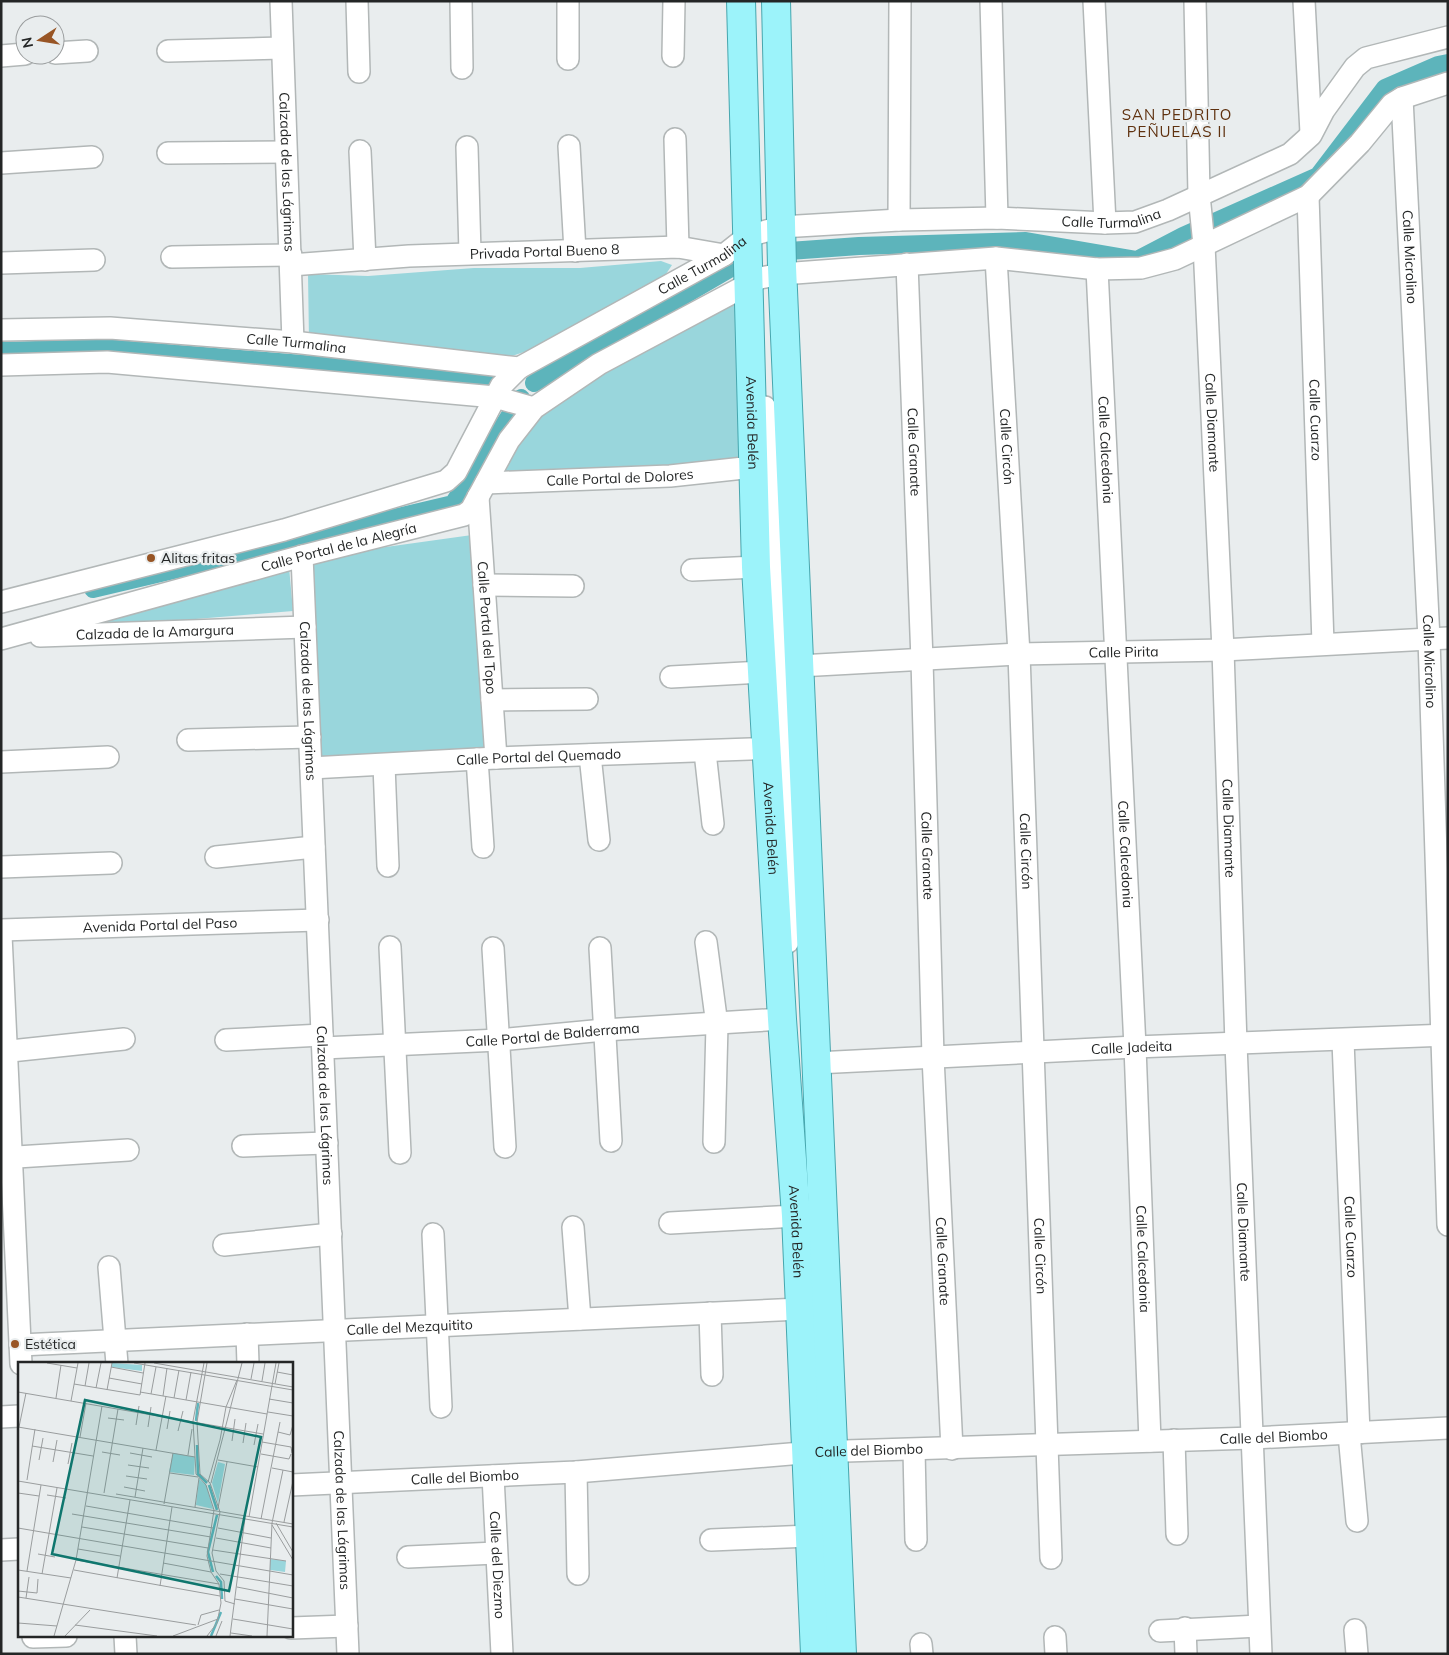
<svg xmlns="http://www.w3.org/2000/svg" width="1449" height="1655" viewBox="0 0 1449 1655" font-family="Mulish,sans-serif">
<rect width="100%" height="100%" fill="#e9edee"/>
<path fill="#99d6dc" d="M661 261 672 265 664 277 655 284 530 350 512 356 309 341 308 274 368 276 474 268H580Z
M738 299 741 462 498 478 537 408Z
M472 535 490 762 317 767 307 558Z
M289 567 293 611 52 631Z"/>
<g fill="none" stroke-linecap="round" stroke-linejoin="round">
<path stroke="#5db4bb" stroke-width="18" d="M789 251 859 246 1026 241 1137 260 1183 236 1318 176 1385 88 1438 65 1448 63
M1 351 104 348 500 380
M534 383 743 261
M93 589 453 504 521 398"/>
<defs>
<g id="minor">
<path id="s1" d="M281 1 293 342"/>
<path d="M357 1 359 72"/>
<path d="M461 1 462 68"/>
<path d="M568 1V59"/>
<path d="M991 1 997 218"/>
<path d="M1094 1 1105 223"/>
<path id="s2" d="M1195 1 1199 195 1204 245 1223 650 1236 1044 1261 1654"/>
<path d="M1304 1 1311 133"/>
<path d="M168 51 282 48"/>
<path d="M55 53 87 51"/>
<path d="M1 56 25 54"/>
<path d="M673 56 674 1"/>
<path id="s3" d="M1402 98 1429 639 1448 1225"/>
<path d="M675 139 678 247"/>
<path d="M569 146 575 251"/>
<path d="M467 147 470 253"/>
<path d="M360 151 365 260"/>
<path d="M168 153 286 152"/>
<path d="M1 163 92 157"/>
<path id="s4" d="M1308 196 1323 644"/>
<path d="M899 220 900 1"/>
<path d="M172 257 291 255"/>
<path id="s5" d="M996 258 1019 654 1051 1558"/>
<path d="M1 263 94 260"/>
<path id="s6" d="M907 264 922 660 933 1057 952 1449"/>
<path id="s7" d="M291 265 409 256 678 247 724 255"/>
<path id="s8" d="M1097 269 1135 1047 1150 1441"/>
<path id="s9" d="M1 330 110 328 293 342 519 368 724 255 748 236 781 227 899 220 997 218 1105 223 1135 222 1168 210 1290 154 1311 135 1324 110 1355 67 1366 58 1448 37"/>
<path d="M1 365 107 362 495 397 534 408"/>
<path d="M765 407 773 613"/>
<path id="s10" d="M486 483 670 476 753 467"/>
<path id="s11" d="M478 497 496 758"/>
<path id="s12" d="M302 556 348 1654"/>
<path d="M692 570 756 567"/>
<path d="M788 584 782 618 786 712 796 747"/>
<path d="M484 585 573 586"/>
<path d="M1 602 284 530 446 481 456 472 501 386 519 368"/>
<path id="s13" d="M40 636 305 627"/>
<path id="s14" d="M1 639 302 556 464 515 471 510 509 440 534 408 599 364 760 278 782 274 996 258 1097 269 1141 268 1175 259 1308 196 1360 143 1392 104 1402 98 1448 83"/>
<path id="s15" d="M799 666 1019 654 1223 650 1448 638"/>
<path d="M671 677 762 672"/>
<path d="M492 700 587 699"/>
<path d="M778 726 779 748 787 787 793 892 788 928V942"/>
<path d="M188 740 310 737"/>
<path d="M705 752 713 824"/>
<path d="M590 755 599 840"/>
<path d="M477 759 483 847"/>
<path d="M1 762 108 757"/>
<path d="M384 765 388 866"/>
<path id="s16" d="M311 768 496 758 781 748"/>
<path d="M216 857 314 847"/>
<path d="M1 867 111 863"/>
<path id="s17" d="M1 930 318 920"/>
<path d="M1 935 21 1364"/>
<path d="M706 942 717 1025 714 1142"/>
<path d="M390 947 400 1153"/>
<path d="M493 948 505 1147"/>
<path d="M600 948 611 1141"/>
<path d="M226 1040 322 1035"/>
<path id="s18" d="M1343 1041 1359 1433"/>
<path id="s19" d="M323 1048 499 1040 604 1030 782 1019"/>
<path d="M1 1052 124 1039"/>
<path id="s20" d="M816 1063 1135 1047 1448 1035"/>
<path d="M243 1146 327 1143"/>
<path d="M1 1158 128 1150"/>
<path d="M670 1223 796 1216"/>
<path d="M573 1227 580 1319"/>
<path d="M433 1234 441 1407"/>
<path d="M224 1245 331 1234"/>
<path d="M109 1267 117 1364"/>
<path d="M710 1313 712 1375"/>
<path d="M247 1334 248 1364"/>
<path id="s21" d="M20 1345 800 1309"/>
<path d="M1 1417 19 1416"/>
<path d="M1349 1434 1357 1521"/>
<path d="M1174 1440 1177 1534"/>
<path d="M914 1450 916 1540"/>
<path d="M576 1472 578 1574"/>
<path id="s22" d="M493 1476 502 1654"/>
<path id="s23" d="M291 1485 576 1472 814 1452 1253 1438 1448 1428"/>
<path d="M711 1540 810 1536"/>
<path d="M1 1550 19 1549"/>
<path d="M408 1557 496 1553"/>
<path d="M291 1628 347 1626"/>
<path d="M1185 1628 1186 1654"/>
<path d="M1355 1630 1357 1654"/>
<path d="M1160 1631 1259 1626"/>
<path d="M125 1636 126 1654"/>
<path d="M33 1637 66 1636"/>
<path d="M1055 1637 1056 1654"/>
<path d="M921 1644 922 1654"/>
</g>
<g id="major">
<path id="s24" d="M741 1 756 567 782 1019 796 1216 815 1654"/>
<path d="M776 1 782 267 842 1654"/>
</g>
</defs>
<use href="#minor" stroke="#b2b7b7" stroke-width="24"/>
<use href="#major" stroke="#47a6ae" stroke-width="30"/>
<use href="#minor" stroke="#fff" stroke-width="21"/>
<use href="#major" stroke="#9cf3fa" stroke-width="28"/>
</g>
<g fill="#985525" stroke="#e9edee" stroke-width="2">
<circle cx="151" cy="558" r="5"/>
<circle cx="15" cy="1344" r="5"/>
</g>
<g text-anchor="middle" stroke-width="4.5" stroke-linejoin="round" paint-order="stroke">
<g font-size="14" fill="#242626" stroke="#e9edee">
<text dy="5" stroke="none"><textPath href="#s1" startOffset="171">Calzada de las Lágrimas</textPath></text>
<text dy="5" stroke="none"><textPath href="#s9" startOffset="1150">Calle Turmalina</textPath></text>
<text dy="5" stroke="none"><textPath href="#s7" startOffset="254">Privada Portal Bueno 8</textPath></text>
<text dy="5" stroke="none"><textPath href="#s3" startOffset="159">Calle Microlino</textPath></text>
<text dy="5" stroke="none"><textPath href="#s9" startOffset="730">Calle Turmalina</textPath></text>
<text dy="5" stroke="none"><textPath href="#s9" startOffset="296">Calle Turmalina</textPath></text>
<text dy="5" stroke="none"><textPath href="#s4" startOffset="224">Calle Cuarzo</textPath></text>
<text dy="5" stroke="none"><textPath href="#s24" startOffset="422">Avenida Belén</textPath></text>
<text dy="5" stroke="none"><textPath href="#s2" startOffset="422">Calle Diamante</textPath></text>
<text dy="5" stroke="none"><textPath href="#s5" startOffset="189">Calle Circón</textPath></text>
<text dy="5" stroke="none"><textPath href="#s8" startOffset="181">Calle Calcedonia</textPath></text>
<text dy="5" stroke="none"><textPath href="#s6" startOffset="188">Calle Granate</textPath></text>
<text dy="5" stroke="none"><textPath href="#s10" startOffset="134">Calle Portal de Dolores</textPath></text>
<text dy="5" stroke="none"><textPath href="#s14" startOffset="350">Calle Portal de la Alegría</textPath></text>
<text dy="5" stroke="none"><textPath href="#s11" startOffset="131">Calle Portal del Topo</textPath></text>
<text dy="5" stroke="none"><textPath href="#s13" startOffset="115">Calzada de la Amargura</textPath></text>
<text dy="5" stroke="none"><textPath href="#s15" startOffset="325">Calle Pirita</textPath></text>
<text dy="5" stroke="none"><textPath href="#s3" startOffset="564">Calle Microlino</textPath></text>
<text dy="5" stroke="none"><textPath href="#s12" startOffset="145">Calzada de las Lágrimas</textPath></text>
<text dy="5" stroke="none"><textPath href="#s16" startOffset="228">Calle Portal del Quemado</textPath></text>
<text dy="5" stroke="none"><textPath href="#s2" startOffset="828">Calle Diamante</textPath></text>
<text dy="5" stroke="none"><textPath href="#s24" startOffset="828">Avenida Belén</textPath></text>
<text dy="5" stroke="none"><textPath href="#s5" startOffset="594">Calle Circón</textPath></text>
<text dy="5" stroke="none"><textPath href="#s8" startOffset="586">Calle Calcedonia</textPath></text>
<text dy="5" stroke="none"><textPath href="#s6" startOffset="592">Calle Granate</textPath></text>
<text dy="5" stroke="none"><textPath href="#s17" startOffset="159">Avenida Portal del Paso</textPath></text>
<text dy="5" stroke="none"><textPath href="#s19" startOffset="230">Calle Portal de Balderrama</textPath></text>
<text dy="5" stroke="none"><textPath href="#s20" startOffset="316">Calle Jadeita</textPath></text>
<text dy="5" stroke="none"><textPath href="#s12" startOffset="550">Calzada de las Lágrimas</textPath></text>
<text dy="5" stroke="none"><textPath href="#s24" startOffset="1232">Avenida Belén</textPath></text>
<text dy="5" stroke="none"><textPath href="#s2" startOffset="1232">Calle Diamante</textPath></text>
<text dy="5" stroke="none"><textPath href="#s18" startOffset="196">Calle Cuarzo</textPath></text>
<text dy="5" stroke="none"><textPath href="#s5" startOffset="999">Calle Circón</textPath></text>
<text dy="5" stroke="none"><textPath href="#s8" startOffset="991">Calle Calcedonia</textPath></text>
<text dy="5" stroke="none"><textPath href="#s6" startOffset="998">Calle Granate</textPath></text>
<text dy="5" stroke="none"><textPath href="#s21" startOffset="390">Calle del Mezquitito</textPath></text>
<text dy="5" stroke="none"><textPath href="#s23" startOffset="984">Calle del Biombo</textPath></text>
<text dy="5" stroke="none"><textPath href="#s23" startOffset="579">Calle del Biombo</textPath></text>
<text dy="5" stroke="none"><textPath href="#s23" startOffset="174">Calle del Biombo</textPath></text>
<text dy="5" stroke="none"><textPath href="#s12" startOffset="955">Calzada de las Lágrimas</textPath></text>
<text dy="5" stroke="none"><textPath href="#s22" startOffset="89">Calle del Diezmo</textPath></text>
</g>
<g font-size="14" fill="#242626" stroke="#e9edee" text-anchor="start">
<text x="161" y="563">Alitas fritas</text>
<text x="25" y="1349">Estética</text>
</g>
<g font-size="15" letter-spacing="1" fill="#5f310f" stroke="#e9edee">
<text x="1177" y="120">SAN PEDRITO<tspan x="1177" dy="17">PEÑUELAS II</tspan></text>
</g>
</g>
<g transform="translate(18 1362)">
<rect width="275" height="275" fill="#e9edee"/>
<path d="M94 1 124 3V9L93 5ZM155 91 177 95 176 113 151 110ZM200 100 207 102 200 141 194 121ZM181 117 188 123 195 147 178 143ZM252 197 268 199 267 210 252 208Z" fill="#99d6dc"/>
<path fill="none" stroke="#5db4bb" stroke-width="2.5" d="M178 59 180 41M179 83 180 112 189 121M191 123 199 148M195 210 190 190 199 153M198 214 203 220 204 237M193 274 203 250"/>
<path fill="none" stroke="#9a9d9e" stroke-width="1" d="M29 1 59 6M116 1 275 28M136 1 275 25M186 1 175 59 178 112 188 123 196 148 189 194 193 210 201 222 203 241 199 261 189 274M189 1 179 60 182 112 192 121 202 150 194 191 198 209 206 219 207 239 217 242M93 5 125 11M259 10 275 13M91 16 124 22M233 17 236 1M244 19 247 1M56 22 122 33 127 1M257 22 261 1M67 24 71 1M78 26 83 1M89 28 94 1M0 30 245 72M122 30 249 52M133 32 138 5M145 34 149 6M38 36 43 3M156 36 161 8M251 37 275 41M168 38 173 10M53 39 60 1M250 50 275 54M90 56 106 58M118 63 121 44M0 65 177 95M1 65 8 31M130 65 133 45M149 67 152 49M160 69 165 49M260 70 272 73 275 63M62 75 68 41M214 79 217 57M244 80 273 85 274 91M225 81 228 61M236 83 240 62M14 84 75 94M138 88 148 34M84 90 102 93M112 91 134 95M243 92 271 97 273 92M170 93 174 67M21 98 25 76M200 98 240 105M35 100 39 78M50 102 54 81M110 103 131 106M254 106 275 110M152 111 180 115M108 114 129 117M9 118 17 67M0 119 275 165M190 120 202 78 208 45 219 18M193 121 224 1M106 125 127 129M0 131 21 134M86 131 100 47M98 132 275 162M29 133 48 136M117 135 125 86M146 142 155 91M68 144 195 166M177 145 181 116M200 146 209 100M54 152 193 175M231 155 258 1M243 157 262 60M266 160 275 119M258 161 275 190M254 163 275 198M64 165 190 186M0 166 275 213M200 166 253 176M198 176 253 186M60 187 102 194M195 188 268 199M20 192 37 195M58 198 201 222M145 201 193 210M0 208 53 216M56 208 202 234M9 209 23 123M24 212 39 126M202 212 275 224M99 216 112 138M142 224 154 145M219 225 275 236M0 229 19 231 20 217M0 235 178 263M8 236 11 215M217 237 275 247M215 257 275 267M0 261 39 264M57 263 139 274M180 263 183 253 201 248M213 271 234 274M36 274 58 198 84 44M47 274 72 248M155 274 200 257M198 274 204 259M212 274 227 156M249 274 254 161 265 108"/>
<path fill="#0f766e" fill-opacity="0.15" stroke="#0f766e" stroke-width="2.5" d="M67 38 243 75 211 229 34 192Z"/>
<rect width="275" height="275" fill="none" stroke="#242626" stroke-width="2.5"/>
</g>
<rect width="1449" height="1655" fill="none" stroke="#242626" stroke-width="5"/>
<g transform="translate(40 40) rotate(258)"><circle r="24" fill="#e9edee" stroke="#9a9d9e"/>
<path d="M0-4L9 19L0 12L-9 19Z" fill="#985525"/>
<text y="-8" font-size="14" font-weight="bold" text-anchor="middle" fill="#242626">N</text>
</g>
</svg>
